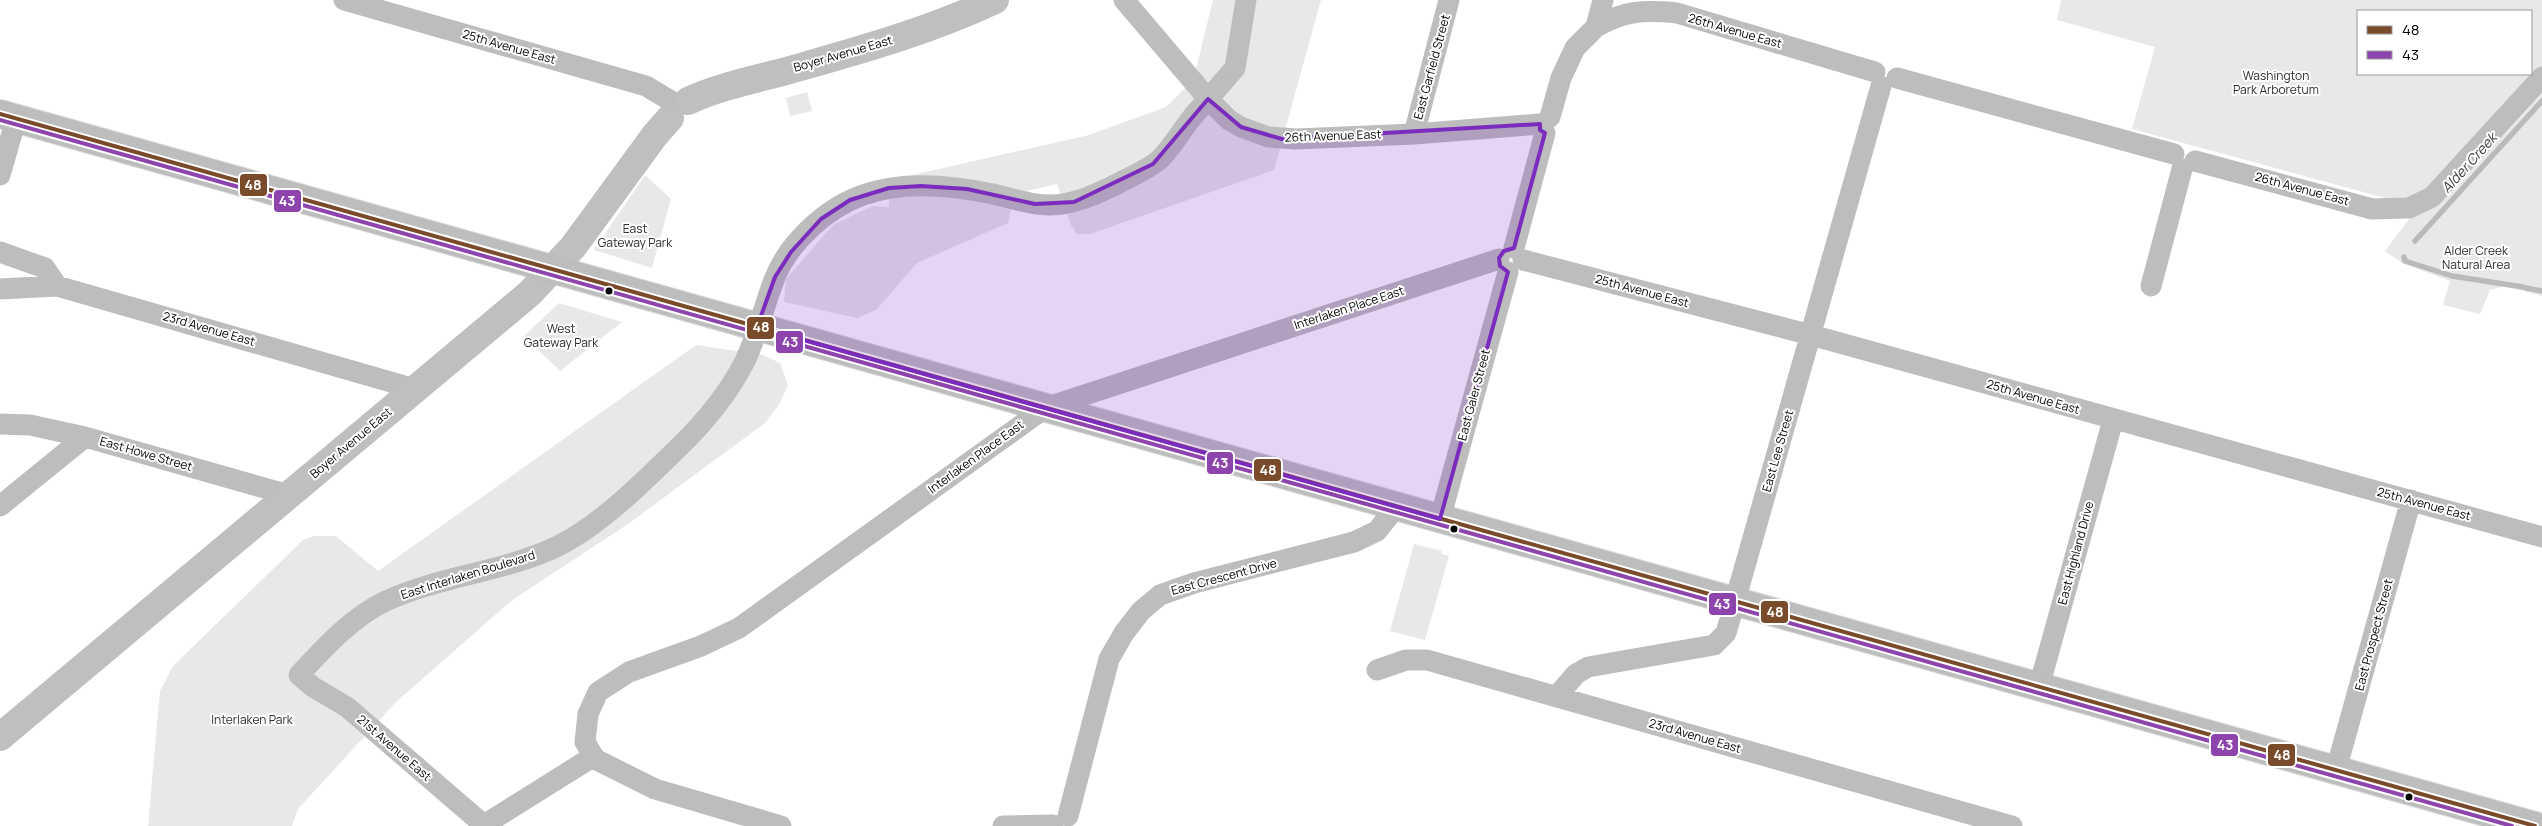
<svg xmlns="http://www.w3.org/2000/svg" width="2542" height="826" viewBox="0 0 2542 826" font-family="Manrope,sans-serif">
<rect width="100%" height="100%" fill="#fff"/>
<path fill="#e8e8e8" fill-rule="evenodd" d="M1213 0H1321L1274 170 1090 234H1077L1071 225 1057 184 1014 194 1008 223 917 263 876 310 857 318 784 302 786 279 833 225 872 206 889 207 890 180 1089 135 1166 107 1199 74 1196 69Z
M2061 0H2542V296L2506 286 2490 290 2480 314 2443 305 2450 281 2402 263 2385 251 2418 207 2132 129 2155 47 2057 20ZM2358 11H2531V74H2358Z
M807 92 812 111 790 116 786 98Z
M645 175 671 199 652 268 594 250Z
M559 303 622 322 560 371 524 336Z
M696 345 763 355 780 363 788 385 779 405 765 423 628 524 511 601 396 702 298 809 292 826H148L160 691 173 666 303 540 314 536H336L378 571Z
M1414 544 1442 551V554L1449 556 1425 640 1390 631Z"/>
<g fill="none" stroke-linecap="round" stroke-linejoin="round">
<path stroke="#bababa" stroke-width="5.5" d="M2415 241 2542 101
M2404 257 2405 261 2452 276 2523 287
M2526 288 2542 291"/>
<defs>
<path id="primary" d="M0 114 2535 826"/>
</defs>
<use href="#primary" stroke="#dbdbdb" stroke-width="30"/>
<path stroke="#bdbdbd" stroke-width="21" d="M344 0 646 86 671 101
M1124 0 1209 100 1229 120 1241 127 1268 137 1296 139 1414 134 1540 124
M1596 27C1625 10 1644 10 1677 13L1875 72
M1897 78 2174 154
M1222 83 1235 68 1246 0
M1550 117 1561 78 1575 48 1596 27 1603 0
M1414 134 1449 0
M2195 161 2372 209 2409 208 2432 197 2542 77
M0 175 16 119
M1514 248 1545 133
M0 252 45 268 57 286
M1523 260 1811 335 2542 537
M2151 286 2182 169
M0 289 57 286 415 389
M0 424 30 425 85 437 289 495
M0 506 85 437
M1440 519 1508 272
M1377 670 1406 660H1427L2012 826
M2039 687 2113 420
M1556 697 1576 674 1588 667 1714 645 1726 633 1881 86
M2336 770 2411 500
M1068 816 1109 659 1124 633 1141 611 1160 595 1194 583 1354 542 1377 531 1396 507
M484 825 594 756
M485 826 347 707 313 687 299 675C324 648 353 616 386 601 442 575 506 572 560 545 603 523 645 480 679 447 706 421 728 394 745 361 757 336 764 306 774 280 788 243 826 208 863 195 904 180 951 185 993 194 1011 198 1030 205 1049 205 1074 205 1097 194 1119 183 1132 176 1147 170 1159 160 1172 148 1182 129 1194 115
M781 826 655 789 595 759 585 742 588 714 598 692 629 672 701 646 739 628 1045 408 1499 259
M1003 826 1053 825"/>
<path stroke="#bfbfbf" stroke-width="28" d="M688 101C720 86 757 79 790 70 860 50 929 31 995 0
M0 737 530 293 573 247 655 135 670 118"/>
<use href="#primary" stroke="#bdbdbd" stroke-width="28"/>
<path stroke="#bdbdbd" stroke-width="21" d="M1194 115 1222 83"/>
<defs>
<path id="bus-1" d="M0 114 2535 826"/>
<path id="bus-2" d="M0 120 2512 826"/>
</defs>
<use href="#bus-1" stroke="#fff" stroke-width="8"/>
<use href="#bus-2" stroke="#fff" stroke-width="8"/>
<use href="#bus-1" stroke="#7a4b2a" stroke-width="4"/>
<use href="#bus-2" stroke="#8e44ad" stroke-width="4"/>
</g>
<path fill="#7b2cbf" fill-opacity="0.2" stroke="#7b2cbf" stroke-width="4" stroke-linejoin="round" d="M1208 99 1241 127 1282 139 1540 124V130L1545 133 1514 248 1504 251 1499 258 1500 266 1508 272 1440 519 757 327 775 277 791 252 821 219 850 200 889 188 921 186 967 189 1035 204 1074 202 1153 164Z"/>
<g fill="#000" stroke="#fff" stroke-width="2">
<circle cx="609" cy="291" r="4.5"/>
<circle cx="1454" cy="529" r="4.5"/>
<circle cx="2409" cy="797" r="4.5"/>
</g>
<g text-anchor="middle" stroke-width="4" stroke-linejoin="round" paint-order="stroke">
<g font-size="12" fill="#000" stroke="#fff">
<text transform="translate(1735 31) rotate(16)" y="4">26th Avenue East</text>
<text transform="translate(509 47) rotate(16)" y="4">25th Avenue East</text>
<text transform="translate(843 54) rotate(-16)" y="4">Boyer Avenue East</text>
<text transform="translate(1432 67) rotate(-75)" y="4">East Garfield Street</text>
<text transform="translate(1333 136) rotate(-2)" y="4">26th Avenue East</text>
<text transform="translate(2302 189) rotate(15)" y="4">26th Avenue East</text>
<text transform="translate(1642 291) rotate(15)" y="4">25th Avenue East</text>
<text transform="translate(1349 308) rotate(-18)" y="4">Interlaken Place East</text>
<text transform="translate(209 329) rotate(16)" y="4">23rd Avenue East</text>
<text transform="translate(1474 395) rotate(-75)" y="4">East Galer Street</text>
<text transform="translate(2033 397) rotate(16)" y="4">25th Avenue East</text>
<text transform="translate(351 443) rotate(-40)" y="4">Boyer Avenue East</text>
<text transform="translate(1778 451) rotate(-74)" y="4">East Lee Street</text>
<text transform="translate(146 454) rotate(16)" y="4">East Howe Street</text>
<text transform="translate(976 457) rotate(-36)" y="4">Interlaken Place East</text>
<text transform="translate(2424 504) rotate(15)" y="4">25th Avenue East</text>
<text transform="translate(2076 553) rotate(-75)" y="4">East Highland Drive</text>
<text transform="translate(468 575) rotate(-17)" y="4">East Interlaken Boulevard</text>
<text transform="translate(1224 577) rotate(-15)" y="4">East Crescent Drive</text>
<text transform="translate(2374 635) rotate(-75)" y="4">East Prospect Street</text>
<text transform="translate(1695 736) rotate(16)" y="4">23rd Avenue East</text>
<text transform="translate(394 748) rotate(41)" y="4">21st Avenue East</text>
</g>
<g font-size="12" fill="#2d2d2d" stroke="#fff">
<text x="2276" y="80">Washington<tspan x="2276" dy="14">Park Arboretum</tspan></text>
<text x="635" y="233">East<tspan x="635" dy="14">Gateway Park</tspan></text>
<text x="2476" y="255">Alder Creek<tspan x="2476" dy="14">Natural Area</tspan></text>
<text x="561" y="333">West<tspan x="561" dy="14">Gateway Park</tspan></text>
<text x="252" y="724">Interlaken Park</text>
</g>
<g font-size="14" font-style="italic" fill="#3e3e3e" stroke="#fff">
<text transform="translate(2469 163) rotate(-48)" y="5">Alder Creek</text>
</g>
</g>
<g stroke="#fff" stroke-width="2">
<rect x="239" y="173" width="29" height="24" rx="5" fill="#7a4b2a"/>
<rect x="273" y="189" width="29" height="24" rx="5" fill="#8e44ad"/>
<rect x="746" y="316" width="29" height="24" rx="5" fill="#7a4b2a"/>
<rect x="775" y="330" width="29" height="24" rx="5" fill="#8e44ad"/>
<rect x="1206" y="451" width="28" height="24" rx="5" fill="#8e44ad"/>
<rect x="1253" y="458" width="29" height="24" rx="5" fill="#7a4b2a"/>
<rect x="1708" y="592" width="29" height="24" rx="5" fill="#8e44ad"/>
<rect x="1760" y="600" width="29" height="24" rx="5" fill="#7a4b2a"/>
<rect x="2210" y="733" width="29" height="24" rx="5" fill="#8e44ad"/>
<rect x="2267" y="743" width="29" height="24" rx="5" fill="#7a4b2a"/>
</g>
<g font-size="14" text-anchor="middle" font-weight="bold" fill="#fff">
<text x="253" y="190">48</text>
<text x="287" y="206">43</text>
<text x="761" y="332">48</text>
<text x="790" y="347">43</text>
<text x="1220" y="468">43</text>
<text x="1268" y="475">48</text>
<text x="1722" y="609">43</text>
<text x="1775" y="617">48</text>
<text x="2225" y="750">43</text>
<text x="2282" y="760">48</text>
</g>
<rect x="2357" y="10" width="175" height="65" fill="#ffffff" stroke="#999999"/>
<rect x="2367" y="26" width="25" height="8" fill="#7a4b2a" stroke="#999999"/>
<text x="2402" y="35" font-size="15" fill="#000000">48</text>
<rect x="2367" y="51" width="25" height="8" fill="#8e44ad" stroke="#999999"/>
<text x="2402" y="60" font-size="15" fill="#000000">43</text>
</svg>
